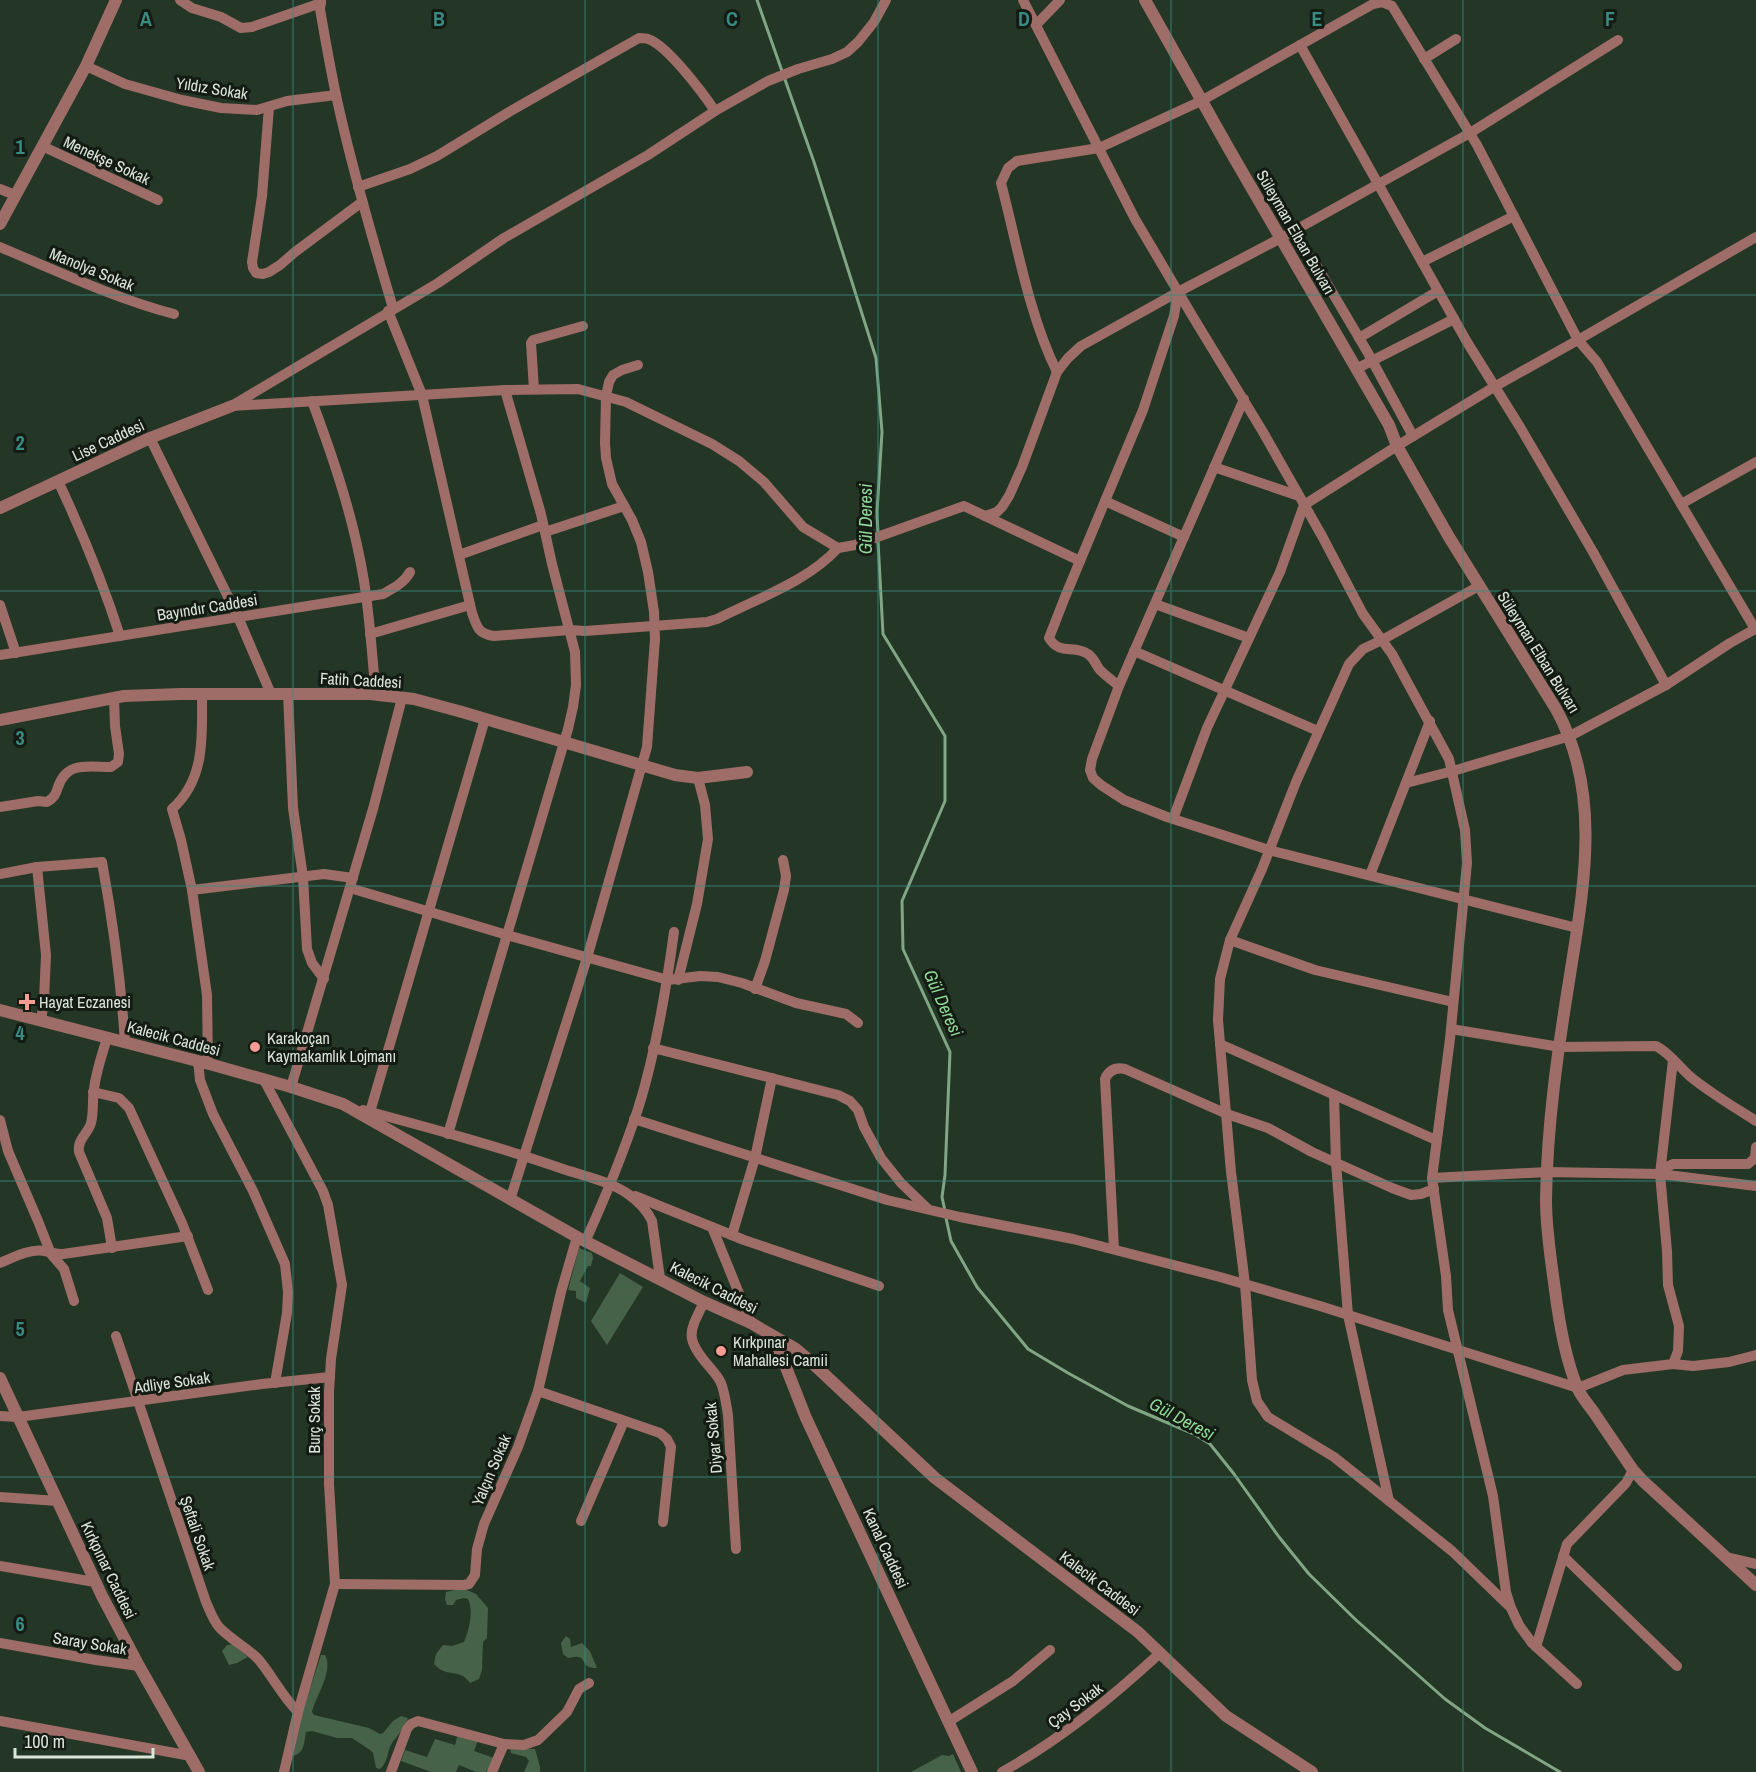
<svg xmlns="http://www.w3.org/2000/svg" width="1756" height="1772" viewBox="0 0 1756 1772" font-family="'Archivo Narrow',sans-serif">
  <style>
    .green { fill: #466248 }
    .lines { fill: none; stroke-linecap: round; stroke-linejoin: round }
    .stream { stroke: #81a684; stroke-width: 3 }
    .minor { stroke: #9f6d67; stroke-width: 10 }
    .tertiary { stroke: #9f6d67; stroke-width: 12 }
    .grid { fill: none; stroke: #388c84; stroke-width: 1.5; stroke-opacity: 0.55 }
    .poi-dot { fill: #f59c93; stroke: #131b13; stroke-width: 2 }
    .labels { text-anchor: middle; stroke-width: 6; stroke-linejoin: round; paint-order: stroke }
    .street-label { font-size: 16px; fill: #dbe6db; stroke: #131b13 }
    .poi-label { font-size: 16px; fill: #dbe6db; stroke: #131b13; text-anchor: start }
    .water-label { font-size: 18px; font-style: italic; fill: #90d897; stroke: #131b13 }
    .grid-label { font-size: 20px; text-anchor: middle; font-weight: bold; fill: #388c84; stroke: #131b13; stroke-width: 6; stroke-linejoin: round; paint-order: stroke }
  </style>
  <rect width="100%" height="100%" fill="#243625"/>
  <g class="green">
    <path d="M 579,1248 L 592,1253 L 593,1258 L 591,1266 L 588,1266 L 580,1281 L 590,1288 L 586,1303 L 576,1298 L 576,1291 L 568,1290 Z"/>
    <path d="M 620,1273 L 643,1287 L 607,1345 L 591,1321 Z"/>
    <path d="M 463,1588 L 476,1594 L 488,1608 L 487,1638 L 483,1642 L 482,1670 L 479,1679 L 470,1683 C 459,1667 447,1679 434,1664 L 436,1654 L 443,1645 L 452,1646 L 464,1642 C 469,1630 474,1612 468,1599 L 464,1598 L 456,1600 L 453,1605 L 447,1605 L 445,1599 L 446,1592 Z"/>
    <path d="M 566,1636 L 570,1639 L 571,1647 L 582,1643 L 590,1651 L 597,1668 C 580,1668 587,1658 578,1657 C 574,1656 571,1658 568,1658 L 563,1654 L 561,1643 Z"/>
    <path d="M 233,1644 L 248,1657 L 237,1663 L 229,1665 L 222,1651 L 227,1645 Z"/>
    <path d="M 321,1655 L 325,1655 C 334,1670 316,1696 312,1712 L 314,1715 L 369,1728 L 380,1734 L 383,1733 L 393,1721 L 401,1716 L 408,1718 C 404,1729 398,1735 392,1743 C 387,1751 388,1763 380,1769 L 376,1768 L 373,1753 L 370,1750 L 352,1738 L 337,1738 L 312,1731 L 306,1732 C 304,1742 305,1754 292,1756 L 303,1710 Z"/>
    <path d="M 458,1734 L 478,1740 L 474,1751 L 494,1758 L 486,1772 L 476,1772 L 459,1765 L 456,1772 L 431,1772 L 401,1761 L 405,1750 L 427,1757 L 435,1739 L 455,1745 Z"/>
    <path d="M 510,1748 L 535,1749 L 540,1767 L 540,1772 L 524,1772 L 529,1761 L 526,1757 L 511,1753 Z"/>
    <path d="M 953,1754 L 961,1772 L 911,1772 L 942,1755 L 949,1756 Z"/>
  </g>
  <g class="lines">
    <g class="stream">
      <path d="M 757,0 L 814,162 L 876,358 L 882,432 L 877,512 L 878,534"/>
      <path d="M 878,541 L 883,634 L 945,736 L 945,801 L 902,901 L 903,949 L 950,1052 L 945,1175 L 942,1197 L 945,1211"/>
      <path d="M 946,1218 L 951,1241 L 977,1287 L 1028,1349 L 1068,1373 L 1128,1406 L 1194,1434 L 1210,1444 L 1234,1474 L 1279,1537 L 1309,1574 L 1356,1620 L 1445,1699 L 1485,1728 L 1560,1772"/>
    </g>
    <g class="minor">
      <path d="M 180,0 L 192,8 L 221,17 L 241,28 L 252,27 L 321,3"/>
      <path d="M 321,0 L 320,9 C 326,44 332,79 340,113 C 355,179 374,244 393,308"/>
      <path d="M 1023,0 L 1135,219 L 1193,317 L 1263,432 L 1322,536 L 1363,614 L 1392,654 L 1449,759 L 1465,830 L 1467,863 L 1450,1039 L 1432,1178 L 1446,1276 L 1448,1310 L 1493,1496 L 1506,1592 L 1511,1608 L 1519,1625 L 1532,1643 L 1577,1684"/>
      <path d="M 1036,25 L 1060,0"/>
      <path d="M 1300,45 L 1467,342 L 1520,427 L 1593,552 L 1666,685"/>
      <path d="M 1424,59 L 1456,39"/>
      <path d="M 86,66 L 125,84 L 182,100 L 221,108 L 257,110 L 287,101 L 336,95"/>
      <path d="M 269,107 L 262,196 L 252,262 L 253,268 L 256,273 L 263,274 L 269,272 L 280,265 L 295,252 L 362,202"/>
      <path d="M 42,146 L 158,200"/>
      <path d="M 358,187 L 410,169 L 437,156 L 509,112 L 639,38 C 640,38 646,38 648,39 C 667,45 703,93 715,111"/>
      <path d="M 0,189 L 15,195"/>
      <path d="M 0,247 C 57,271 114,298 174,314"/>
      <path d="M 1312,258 L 1368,353 L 1413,436"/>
      <path d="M 1422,262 L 1514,216"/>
      <path d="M 388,311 L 422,395 L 472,613 C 477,627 478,634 494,636 L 570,630 L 585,631 L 707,622 L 717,619 C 758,598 807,582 838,548"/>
      <path d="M 1359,338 L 1438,291"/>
      <path d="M 1356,369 L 1454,319"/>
      <path d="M 1057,372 C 1029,316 1017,244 1001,183 L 1008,168 L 1017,161 L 1099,148 L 1201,101 L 1373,4 L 1382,2 L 1392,6 L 1477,145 L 1578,340 L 1597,362 L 1681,504"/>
      <path d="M 534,389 L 531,343 L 533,340 L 583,326"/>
      <path d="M 1244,399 L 1119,686 L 1092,759 L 1090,770 L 1093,778 L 1101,785 L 1124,800 L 1167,817 L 1269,850 L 1577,928"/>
      <path d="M 312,401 C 334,460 354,519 364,581 C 370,618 372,657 376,695"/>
      <path d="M 233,405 L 438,283 L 504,238 L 648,155 L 715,111 L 768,81 L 798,69 L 832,59 L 847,52 L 858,42 L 874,22 L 886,0"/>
      <path d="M 232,406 L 505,390 L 578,389 L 626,402 L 712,444 L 739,461 L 764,482 L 803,527 L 838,548 L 855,545 L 964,506 L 1080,561"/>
      <path d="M 150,438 L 238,617 L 271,694"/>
      <path d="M 1214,467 L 1299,496"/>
      <path d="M 58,481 C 82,532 103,583 120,636"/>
      <path d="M 1105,501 L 1184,537"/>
      <path d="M 985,516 L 997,512 L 1002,507 L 1009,496 L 1022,467 L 1057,372 L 1068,358 L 1081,346 L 1178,292 L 1281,238 L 1470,133 L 1618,40"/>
      <path d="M 545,532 L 624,506"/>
      <path d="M 459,555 L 543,525"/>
      <path d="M 1479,586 L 1382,640 L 1363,649 L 1349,664 L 1296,782 L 1262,869 L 1230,940 L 1220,979 L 1218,1020 L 1231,1172 L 1245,1284 L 1252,1380 L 1257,1401 L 1268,1417 L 1334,1457 L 1452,1551 L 1509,1606"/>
      <path d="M 1155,604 L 1249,638"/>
      <path d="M 0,605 L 16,653"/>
      <path d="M 370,634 L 470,605"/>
      <path d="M 1134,651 L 1318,731"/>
      <path d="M 0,655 L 383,594 C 394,588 404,583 410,572"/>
      <path d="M 1119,686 C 1113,681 1106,676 1100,670 C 1096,665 1094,658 1088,654 C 1074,644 1060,656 1049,638 L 1065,597 L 1143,410 L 1174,316 L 1178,292"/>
      <path d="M 288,694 L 293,808 L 303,877 L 307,949 L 312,963 L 324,979"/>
      <path d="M 1406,783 L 1453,771 L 1570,736 L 1666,685 L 1730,643 L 1755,629 L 1681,504 L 1756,462"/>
      <path d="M 0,807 L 38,801 L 47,802 C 54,798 56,794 58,787 C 67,761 87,767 111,767 L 118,762 L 119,754 L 115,726 L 114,698"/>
      <path d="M 1173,819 L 1207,728 L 1280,572 L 1304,505 L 1397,446 L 1494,387 L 1578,340 L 1756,237"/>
      <path d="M 37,867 L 46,955 L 44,1000 L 41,1021"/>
      <path d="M 0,874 L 37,867 L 102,862 C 113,922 121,982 125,1043"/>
      <path d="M 1370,875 L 1430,721"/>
      <path d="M 350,888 L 507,935 L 668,980 L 700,976 L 718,977 L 742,983 L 796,1003 L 846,1014 L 858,1023"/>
      <path d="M 192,890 L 181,840 L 172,809 C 206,779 202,735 202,694"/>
      <path d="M 1230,940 L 1315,970 L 1453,1002"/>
      <path d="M 678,980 L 697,904 L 708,839 L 705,805 L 698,778"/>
      <path d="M 755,989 L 765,961 L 784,890 L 786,876 L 783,860"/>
      <path d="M 1451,1029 L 1560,1047 L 1656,1046 C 1670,1053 1680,1068 1692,1078 C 1712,1094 1734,1107 1756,1121"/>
      <path d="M 107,1038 C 102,1055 96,1071 94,1089 C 92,1100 94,1112 91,1123 C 88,1134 77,1139 79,1152 L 107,1218 L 112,1248"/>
      <path d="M 1220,1044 L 1436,1140"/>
      <path d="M 653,1048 L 838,1095 L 850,1101 L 858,1110 L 864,1127 L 881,1158 L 901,1183 L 928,1209"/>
      <path d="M 198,1061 L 200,1080 L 213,1114 L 253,1191 L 285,1264 L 288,1292 L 287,1313 L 275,1383"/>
      <path d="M 208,1064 L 207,995 L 192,890 L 324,874 L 353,878"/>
      <path d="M 264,1080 L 323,1191 L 328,1205 L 342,1285 L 331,1359 L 329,1392 L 329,1484 L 335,1584 L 298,1712 L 284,1772"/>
      <path d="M 291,1087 L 373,809 L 402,698"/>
      <path d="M 93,1092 L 119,1098 L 129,1108 L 182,1223 L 208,1290"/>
      <path d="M 1334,1095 L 1336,1163 L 1348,1315 L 1389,1501"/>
      <path d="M 363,1110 C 430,1128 497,1146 563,1169 C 584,1176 609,1181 628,1194 C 638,1201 647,1210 652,1221 L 660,1278"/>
      <path d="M 370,1112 L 485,719"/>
      <path d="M 634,1119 L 887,1200 L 960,1217 L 1073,1239 L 1220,1277 L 1320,1306 L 1578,1388 L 1623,1370 L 1673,1364 L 1678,1351 L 1679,1326 L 1668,1285 L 1667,1251 L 1660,1174 L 1673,1060"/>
      <path d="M 0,1120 L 8,1151 L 38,1221 L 51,1254 L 64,1269 L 74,1301"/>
      <path d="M 448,1134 L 568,729 L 573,707 L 576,685 L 575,652 L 552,564 L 541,514 L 505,390"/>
      <path d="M 1661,1170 L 1673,1164 L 1748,1164 L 1755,1158 L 1756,1147"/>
      <path d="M 1432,1178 L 1547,1172 L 1660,1174 L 1756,1186"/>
      <path d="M 635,1196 L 744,1240 L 879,1286"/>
      <path d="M 510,1200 L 587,958 L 647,747 L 655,639 L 654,612 L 648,572 L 641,542 L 632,520 L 612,484 L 606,458 L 605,443 L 606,396 L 609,382 L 613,375 L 622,370 L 638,365"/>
      <path d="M 712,1227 L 751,1323"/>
      <path d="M 732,1235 L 755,1158 L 772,1078"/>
      <path d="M 585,1242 C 605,1198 623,1154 638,1109 C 656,1052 666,991 674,932"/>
      <path d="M 1114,1249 L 1105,1079 C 1109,1070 1116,1067 1125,1069 L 1227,1114 L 1268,1128 L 1312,1152 L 1392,1188 L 1411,1195 L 1421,1194 L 1434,1189"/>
      <path d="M 0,1263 C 12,1258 31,1248 44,1251 C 51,1252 56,1254 63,1254 L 188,1236"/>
      <path d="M 704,1302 C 690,1331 684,1337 707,1364 C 712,1370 718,1376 721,1383 C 725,1393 726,1404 728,1415 L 736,1549"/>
      <path d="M 116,1336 L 206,1602 C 210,1611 213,1620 219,1627 C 231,1640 247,1647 259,1660 C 273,1677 282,1696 298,1712"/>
      <path d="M 1673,1364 L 1693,1366 L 1729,1362 L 1756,1355"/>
      <path d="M 538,1391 L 660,1433 L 667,1439 L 671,1447 L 663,1522"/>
      <path d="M 0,1416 L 18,1417 L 262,1384 L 330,1377"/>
      <path d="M 0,1497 L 58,1501"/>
      <path d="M 581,1521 L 624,1421"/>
      <path d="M 1563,1556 L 1677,1666"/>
      <path d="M 1725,1557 L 1756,1564"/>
      <path d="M 0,1566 L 95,1582"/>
      <path d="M 335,1584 L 464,1585 L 469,1584 L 475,1575 L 477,1549 L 484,1524 L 518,1447 L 538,1391 L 561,1292 L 577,1237"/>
      <path d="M 0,1643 L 96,1660 L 139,1666"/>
      <path d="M 1536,1647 L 1567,1544 L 1626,1483 L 1633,1470"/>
      <path d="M 0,1721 L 191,1756"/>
      <path d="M 948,1722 L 1013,1681 L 1050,1650"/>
      <path d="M 391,1772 L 407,1729 L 411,1724 L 418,1721 L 504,1744"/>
      <path d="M 492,1772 L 504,1744 L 524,1745 L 538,1740 L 567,1712 L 579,1689 L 589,1683"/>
      <path d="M 1002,1772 C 1061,1739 1111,1698 1160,1653"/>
    </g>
    <g class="tertiary">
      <path d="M 1145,0 L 1229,149 L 1389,425 L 1397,446 L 1449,537 L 1556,709 C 1602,792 1584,886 1570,975 C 1558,1049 1547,1124 1546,1200 C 1546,1230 1551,1260 1555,1290 C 1559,1322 1565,1357 1577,1387 C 1581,1397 1589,1405 1595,1414 C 1607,1432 1620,1451 1633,1470 L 1643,1481 L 1756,1585"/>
      <path d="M 0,224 L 86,66 L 116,0"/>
      <path d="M 0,508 L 150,438 L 232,406"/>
      <path d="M 0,720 L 124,696 L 180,694 L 370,694 L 414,699 L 462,712 L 675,775 L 698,778 L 747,772"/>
      <path d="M 0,1010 L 213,1065 L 291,1087 L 343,1104 L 577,1237 L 704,1302 L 751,1323 L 796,1349 L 808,1359 L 935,1478 L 1138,1632 L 1226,1716 L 1312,1772"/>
      <path d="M 774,1337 L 806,1418 L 972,1772"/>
      <path d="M 0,1378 L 102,1596 L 139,1666 L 199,1772"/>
    </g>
  </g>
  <path class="grid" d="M 293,0 L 293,1772M 585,0 L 585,1772M 878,0 L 878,1772M 1171,0 L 1171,1772M 1463,0 L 1463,1772M 0,295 L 1756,295M 0,591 L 1756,591M 0,886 L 1756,886M 0,1181 L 1756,1181M 0,1477 L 1756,1477"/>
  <g class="poi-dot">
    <path d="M24 993h6v6h6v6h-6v6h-6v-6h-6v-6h6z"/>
    <circle cx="255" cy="1047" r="6"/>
    <circle cx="721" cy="1351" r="6"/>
  </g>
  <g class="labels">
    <g class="street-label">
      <text transform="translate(212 88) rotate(9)" y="6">Yıldız Sokak</text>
      <text transform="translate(107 160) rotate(25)" y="6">Menekşe Sokak</text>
      <text transform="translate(1296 232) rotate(60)" y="6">Süleyman Elban Bulvarı</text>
      <text transform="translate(92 269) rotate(22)" y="6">Manolya Sokak</text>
      <text transform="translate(108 440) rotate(-25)" y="6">Lise Caddesi</text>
      <text transform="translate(207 607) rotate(-9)" y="6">Bayındır Caddesi</text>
      <text transform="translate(1539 652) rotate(58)" y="6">Süleyman Elban Bulvarı</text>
      <text transform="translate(361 680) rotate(3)" y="6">Fatih Caddesi</text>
      <text transform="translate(174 1038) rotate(15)" y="6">Kalecik Caddesi</text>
      <text transform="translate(714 1287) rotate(27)" y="6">Kalecik Caddesi</text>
      <text transform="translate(172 1382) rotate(-8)" y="6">Adliye Sokak</text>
      <text transform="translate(314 1420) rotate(-90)" y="6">Burç Sokak</text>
      <text transform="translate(713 1438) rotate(-95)" y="6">Diyar Sokak</text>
      <text transform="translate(491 1470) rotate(-67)" y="6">Yalçın Sokak</text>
      <text transform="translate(198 1533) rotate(71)" y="6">Şeftali Sokak</text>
      <text transform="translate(886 1548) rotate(65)" y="6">Kanal Caddesi</text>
      <text transform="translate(109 1570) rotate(64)" y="6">Kırkpınar Caddesi</text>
      <text transform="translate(1100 1583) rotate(37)" y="6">Kalecik Caddesi</text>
      <text transform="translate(90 1643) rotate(9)" y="6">Saray Sokak</text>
      <text transform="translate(1075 1705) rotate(-37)" y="6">Çay Sokak</text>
    </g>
    <g class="poi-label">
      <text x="39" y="1008">Hayat Eczanesi</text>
      <text x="267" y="1044">Karakoçan<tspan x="267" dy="18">Kaymakamlık Lojmanı</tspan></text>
      <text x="733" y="1348">Kırkpınar<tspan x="733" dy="18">Mahallesi Camii</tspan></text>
    </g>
    <g class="water-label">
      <text transform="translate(866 519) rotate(-90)" y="6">Gül Deresi</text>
      <text transform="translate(943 1003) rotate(66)" y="6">Gül Deresi</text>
      <text transform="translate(1182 1419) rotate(28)" y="6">Gül Deresi</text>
    </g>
  </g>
  <g class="grid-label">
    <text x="146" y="26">A</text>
    <text x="439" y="26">B</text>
    <text x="732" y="26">C</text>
    <text x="1024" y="26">D</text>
    <text x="1317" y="26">E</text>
    <text x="1610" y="26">F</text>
    <text x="20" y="154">1</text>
    <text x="20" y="450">2</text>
    <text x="20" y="745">3</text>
    <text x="20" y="1040">4</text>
    <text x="20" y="1336">5</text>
    <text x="20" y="1631">6</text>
  </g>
  <path d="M15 1748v9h138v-9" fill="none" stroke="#dbe6db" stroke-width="3"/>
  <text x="24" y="1748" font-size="18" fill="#dbe6db" stroke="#131b13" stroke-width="4.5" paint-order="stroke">100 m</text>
</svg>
